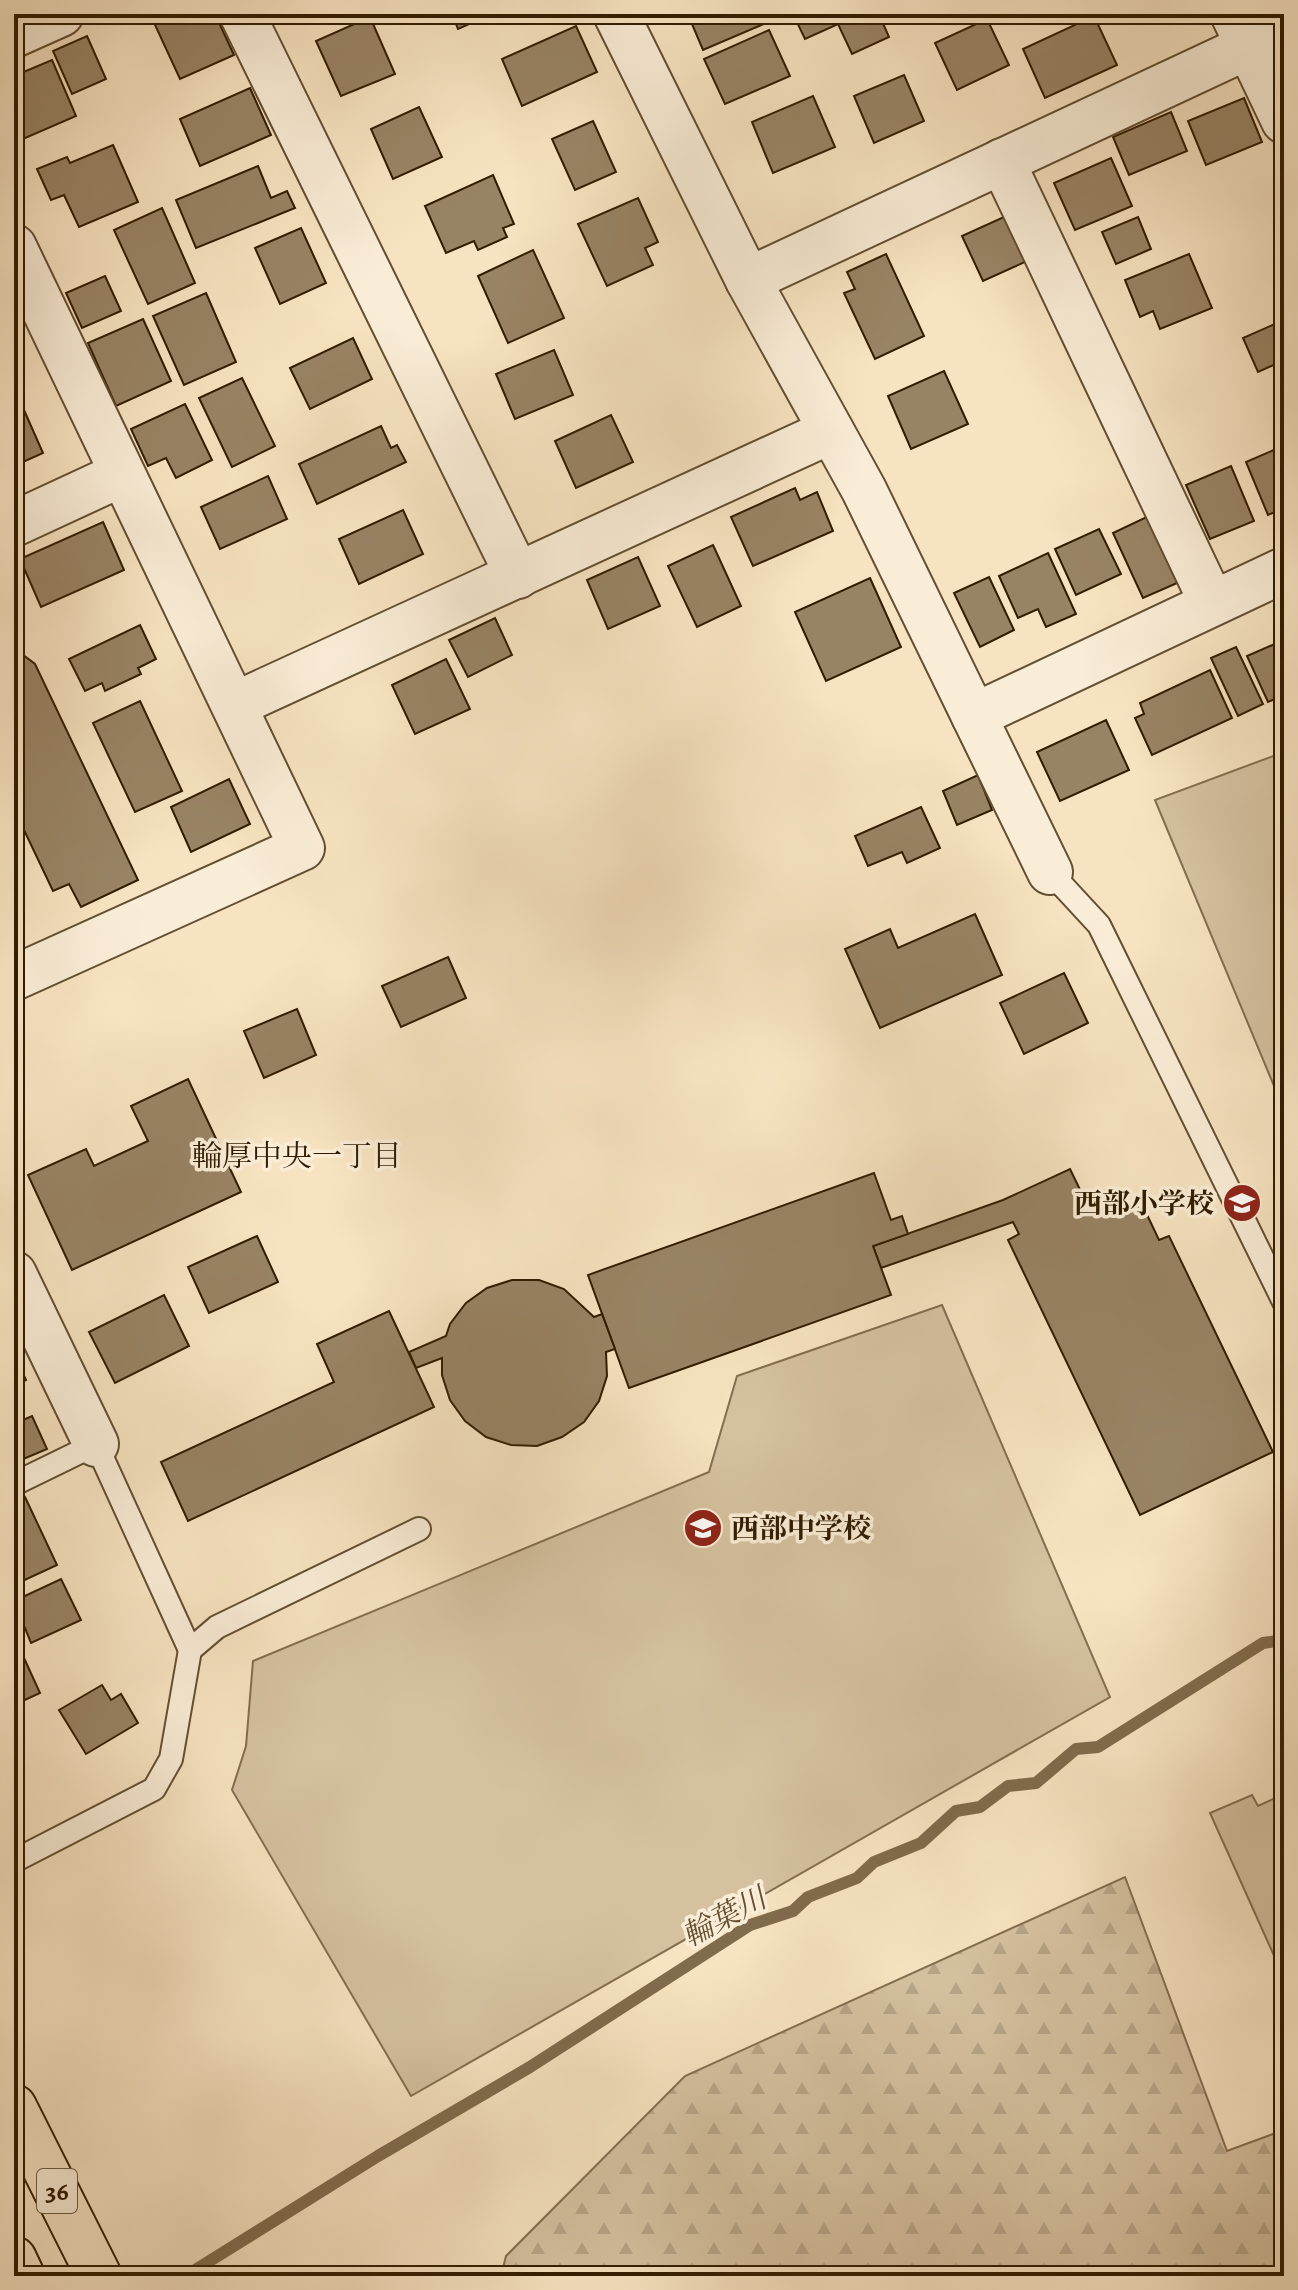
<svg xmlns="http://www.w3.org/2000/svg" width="1298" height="2290" viewBox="0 0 1298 2290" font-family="Alegreya,'Noto Serif JP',serif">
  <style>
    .grass { fill: #d5c1a0; stroke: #836e50; stroke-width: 2 }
    .forest { fill: url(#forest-firs); stroke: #836e50; stroke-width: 2 }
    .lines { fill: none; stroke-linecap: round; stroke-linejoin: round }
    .stream { stroke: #806b4c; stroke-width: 12 }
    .building { fill: #988364; stroke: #311c00; stroke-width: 2 }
    .service-casing { stroke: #624e30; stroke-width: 26 }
    .minor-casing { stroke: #624e30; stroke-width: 48 }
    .trunk-casing { stroke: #311c00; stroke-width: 48 }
    .service { stroke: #faedd7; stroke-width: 22 }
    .minor { stroke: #faedd7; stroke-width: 44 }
    .trunk { stroke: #f7e3c1; stroke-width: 44 }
    .labels { text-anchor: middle; stroke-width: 7; stroke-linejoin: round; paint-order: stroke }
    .shield { fill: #faedd7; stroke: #6d5b40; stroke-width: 2 }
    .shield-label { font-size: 26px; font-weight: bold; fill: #311c00 }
    .poi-label { font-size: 28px; font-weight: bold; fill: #311c00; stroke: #faedd7; text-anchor: end }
    .neighbourhood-label { font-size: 30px; fill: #311c00; stroke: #faedd7 }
    .water-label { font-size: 30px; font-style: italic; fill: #655033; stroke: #faedd7 }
  </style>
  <defs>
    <pattern id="forest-firs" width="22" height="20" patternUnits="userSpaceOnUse" patternTransform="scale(2)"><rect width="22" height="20" fill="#d5c1a0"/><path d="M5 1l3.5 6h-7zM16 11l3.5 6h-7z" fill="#b7a588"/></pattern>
  </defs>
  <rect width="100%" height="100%" fill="#f7e3c1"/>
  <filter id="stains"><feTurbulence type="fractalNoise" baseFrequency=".0025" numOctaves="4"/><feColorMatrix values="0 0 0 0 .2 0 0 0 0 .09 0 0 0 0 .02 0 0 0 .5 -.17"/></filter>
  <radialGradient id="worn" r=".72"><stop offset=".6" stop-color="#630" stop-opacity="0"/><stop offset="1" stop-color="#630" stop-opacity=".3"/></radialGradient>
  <g class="grass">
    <path d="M 1284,752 L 1284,1110 L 1155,800 Z"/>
    <path d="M 942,1305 L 1110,1697 L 411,2096 L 232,1790 L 246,1746 L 253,1661 L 709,1472 L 737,1376 Z"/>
    <path d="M 1284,1794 L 1284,1978 L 1210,1813 L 1252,1795 L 1258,1806 Z"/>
  </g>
  <path class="forest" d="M 1125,1877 L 1227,2151 L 1284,2130 L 1284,2276 L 501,2276 L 506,2256 L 685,2076 Z"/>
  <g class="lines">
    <path class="stream" d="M 192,2272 L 378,2156 L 530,2067 L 750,1925 L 793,1911 L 808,1897 L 857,1878 L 874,1862 L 921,1843 L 956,1811 L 980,1807 L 1008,1786 L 1036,1783 L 1076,1749 L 1098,1747 L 1263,1643 L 1284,1640"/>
  </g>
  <g class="building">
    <path d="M 150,14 L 215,14 L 234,55 L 180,79 Z"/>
    <path d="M 452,14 L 492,14 L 458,29 Z"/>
    <path d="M 697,14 L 770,14 L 773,20 L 703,50 L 689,17 Z"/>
    <path d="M 793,14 L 879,14 L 889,37 L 852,54 L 838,24 L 805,39 Z"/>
    <path d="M 1094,16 L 1117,65 L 1045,98 L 1023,49 Z"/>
    <path d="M 370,17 L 395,74 L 341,96 L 316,41 Z"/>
    <path d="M 987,19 L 1009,65 L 957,90 L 935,43 Z"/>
    <path d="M 576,26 L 597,72 L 522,106 L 502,59 Z"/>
    <path d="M 769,30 L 790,76 L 725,104 L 704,59 Z"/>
    <path d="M 87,36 L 106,79 L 72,94 L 53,51 Z"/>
    <path d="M 52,60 L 76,116 L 23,139 L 14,118 L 14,76 Z"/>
    <path d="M 904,75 L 924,121 L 874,143 L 854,96 Z"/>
    <path d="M 250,88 L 271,135 L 200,166 L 180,119 Z"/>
    <path d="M 813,96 L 835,147 L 773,173 L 752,122 Z"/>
    <path d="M 1244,98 L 1262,142 L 1206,165 L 1188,121 Z"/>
    <path d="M 419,107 L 442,157 L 393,179 L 371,129 Z"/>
    <path d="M 1171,112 L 1187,151 L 1129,175 L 1113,137 Z"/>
    <path d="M 593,121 L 616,172 L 575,190 L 552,139 Z"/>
    <path d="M 113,145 L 138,202 L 79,227 L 64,195 L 51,200 L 37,169 L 67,157 L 70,163 Z"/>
    <path d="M 1111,158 L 1132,206 L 1075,230 L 1054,183 Z"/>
    <path d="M 258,166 L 271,198 L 287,191 L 295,208 L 196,248 L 176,200 Z"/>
    <path d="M 493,175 L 514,224 L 503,228 L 507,237 L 478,250 L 474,241 L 446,253 L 425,206 Z"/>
    <path d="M 638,198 L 658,242 L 645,248 L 653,265 L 607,286 L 578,224 Z"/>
    <path d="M 162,208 L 195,283 L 148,304 L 114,230 Z"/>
    <path d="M 1006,216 L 1027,261 L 983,281 L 962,236 Z"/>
    <path d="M 1138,217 L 1151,249 L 1116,264 L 1102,232 Z"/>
    <path d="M 301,228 L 326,283 L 280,304 L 255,248 Z"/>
    <path d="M 533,250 L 564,318 L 508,343 L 478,276 Z"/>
    <path d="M 886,254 L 924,336 L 875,359 L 844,293 L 855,289 L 847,272 Z"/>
    <path d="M 1189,254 L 1212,308 L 1160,329 L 1153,311 L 1140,317 L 1125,280 Z"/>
    <path d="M 105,276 L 121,311 L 82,328 L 66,293 Z"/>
    <path d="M 206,293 L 236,362 L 184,385 L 153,316 Z"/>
    <path d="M 143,319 L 171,381 L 116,406 L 88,343 Z"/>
    <path d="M 1284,320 L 1284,371 L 1280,362 L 1258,372 L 1243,338 Z"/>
    <path d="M 353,338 L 372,379 L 310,409 L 290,368 Z"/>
    <path d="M 554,350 L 573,395 L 515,419 L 496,374 Z"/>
    <path d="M 944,371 L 968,424 L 911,449 L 888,396 Z"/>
    <path d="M 242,378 L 275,446 L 232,467 L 199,398 Z"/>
    <path d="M 20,401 L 43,453 L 14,466 L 14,403 Z"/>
    <path d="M 185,404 L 212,460 L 176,478 L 166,458 L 148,466 L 131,429 Z"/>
    <path d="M 611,415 L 633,462 L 576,488 L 555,441 Z"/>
    <path d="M 381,426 L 391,448 L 397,445 L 406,462 L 317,504 L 299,464 Z"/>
    <path d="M 1283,446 L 1284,508 L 1268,515 L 1246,462 Z"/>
    <path d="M 1231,466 L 1254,521 L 1210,539 L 1186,485 Z"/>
    <path d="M 268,476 L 287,519 L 220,549 L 201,507 Z"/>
    <path d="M 795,488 L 800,500 L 817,492 L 833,531 L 753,566 L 731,517 Z"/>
    <path d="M 403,510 L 423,554 L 359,584 L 339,539 Z"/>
    <path d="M 1153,514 L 1184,580 L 1143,598 L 1113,533 Z"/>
    <path d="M 103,522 L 124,570 L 41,607 L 20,559 Z"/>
    <path d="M 1099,529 L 1121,574 L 1076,595 L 1055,549 Z"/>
    <path d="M 713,545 L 741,606 L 697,627 L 668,566 Z"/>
    <path d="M 1048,553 L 1076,614 L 1046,627 L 1038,609 L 1018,618 L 999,576 Z"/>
    <path d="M 638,557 L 660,606 L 608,629 L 587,580 Z"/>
    <path d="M 989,577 L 1014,630 L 980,647 L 954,593 Z"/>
    <path d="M 870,578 L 901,647 L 826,681 L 795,612 Z"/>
    <path d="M 495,618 L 512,655 L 468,677 L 449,640 Z"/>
    <path d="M 140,625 L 156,659 L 138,668 L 141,674 L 105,691 L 102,683 L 85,691 L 69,659 Z"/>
    <path d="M 1284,640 L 1284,695 L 1268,702 L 1247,656 Z"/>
    <path d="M 1236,647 L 1263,704 L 1238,716 L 1211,658 Z"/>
    <path d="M 14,648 L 35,664 L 138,880 L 81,907 L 69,884 L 53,891 L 14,809 Z"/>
    <path d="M 446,659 L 470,709 L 415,734 L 392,685 Z"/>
    <path d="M 1210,670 L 1232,718 L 1152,755 L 1135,718 L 1144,714 L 1140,703 Z"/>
    <path d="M 140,701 L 182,791 L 135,812 L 93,723 Z"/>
    <path d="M 1106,720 L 1129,770 L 1060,801 L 1037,752 Z"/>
    <path d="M 978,775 L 992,810 L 957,825 L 943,791 Z"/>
    <path d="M 229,779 L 250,824 L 191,852 L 171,807 Z"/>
    <path d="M 921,807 L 940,848 L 907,863 L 902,852 L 868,866 L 855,836 Z"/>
    <path d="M 975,914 L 1002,975 L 880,1028 L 845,949 L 890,929 L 898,948 Z"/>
    <path d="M 448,957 L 466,998 L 401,1027 L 382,986 Z"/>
    <path d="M 1064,973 L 1088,1023 L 1024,1054 L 1000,1003 Z"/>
    <path d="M 297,1009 L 316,1055 L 264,1078 L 244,1031 Z"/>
    <path d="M 188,1079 L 241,1192 L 72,1270 L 28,1175 L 86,1149 L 94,1166 L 148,1141 L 131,1106 Z"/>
    <path d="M 1070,1169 L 1086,1202 L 1105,1191 L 1118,1216 L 1142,1204 L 1159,1240 L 1169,1236 L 1273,1452 L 1140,1515 L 1008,1240 L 1019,1234 L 1013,1222 L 881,1268 L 873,1246 L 1003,1200 Z"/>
    <path d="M 874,1173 L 891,1220 L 902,1216 L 908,1234 L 873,1246 L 891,1295 L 629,1388 L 588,1275 Z"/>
    <path d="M 257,1236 L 278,1282 L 209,1313 L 188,1267 Z"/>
    <path d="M 512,1280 L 539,1280 L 564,1289 L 594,1317 L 602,1314 L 615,1349 L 606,1352 L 607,1376 L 599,1401 L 584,1422 L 562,1437 L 537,1446 L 511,1445 L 486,1437 L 465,1421 L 450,1400 L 442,1375 L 442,1358 L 416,1368 L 409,1352 L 446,1336 L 450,1324 L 466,1303 L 487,1288 Z"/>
    <path d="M 164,1295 L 189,1346 L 115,1383 L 89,1332 Z"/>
    <path d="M 389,1311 L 434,1407 L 188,1521 L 161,1462 L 334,1382 L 317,1344 Z"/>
    <path d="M 14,1353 L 26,1380 L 14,1386 Z"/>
    <path d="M 32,1416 L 47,1449 L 14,1463 L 14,1424 Z"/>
    <path d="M 25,1497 L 57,1565 L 14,1585 L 14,1502 Z"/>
    <path d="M 61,1579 L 81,1620 L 31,1643 L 14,1601 Z"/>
    <path d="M 14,1621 L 24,1645 L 19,1647 L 40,1693 L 14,1705 Z"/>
    <path d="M 102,1685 L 111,1700 L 121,1694 L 138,1723 L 86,1754 L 59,1710 Z"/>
  </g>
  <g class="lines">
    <defs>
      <g id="service">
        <path d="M 1050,872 L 1099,925 L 1284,1302"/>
        <path d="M 14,1484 L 96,1444 L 190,1650"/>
        <path d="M 14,1861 L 154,1789 L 171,1759 L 190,1650 L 217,1627 L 419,1529"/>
      </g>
      <g id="minor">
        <path d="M 242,14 L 518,576"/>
        <path d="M 616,14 L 748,280 L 864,490 L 1050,872"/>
        <path d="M 1233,14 L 1284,121"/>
        <path d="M 14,35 L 61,14"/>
        <path d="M 1002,161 L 1212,603"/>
        <path d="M 14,247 L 302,848 L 14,978"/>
        <path d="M 748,280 L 1284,30"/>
        <path d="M 14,524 L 122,474"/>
        <path d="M 234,705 L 831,431"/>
        <path d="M 974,716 L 1284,570"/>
        <path d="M 14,1274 L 96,1444"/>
      </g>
      <g id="trunk">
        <path d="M 14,2107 L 99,2276"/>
        <path d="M 14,2259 L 22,2276"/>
      </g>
    </defs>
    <use href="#service" class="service-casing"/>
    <use href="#minor" class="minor-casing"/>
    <use href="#trunk" class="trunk-casing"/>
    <use href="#service" class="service"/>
    <use href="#minor" class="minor"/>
    <use href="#trunk" class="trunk"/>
  </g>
  <defs>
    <symbol id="school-disc" viewBox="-11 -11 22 22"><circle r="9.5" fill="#8f2418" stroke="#faedd7"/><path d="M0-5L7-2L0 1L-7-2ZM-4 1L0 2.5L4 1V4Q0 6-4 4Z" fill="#fff"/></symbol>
  </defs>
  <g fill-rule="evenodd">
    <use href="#school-disc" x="1220" y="1181" width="44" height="44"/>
    <use href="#school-disc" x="681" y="1506" width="44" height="44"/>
  </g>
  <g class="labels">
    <rect class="shield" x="37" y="2169" width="40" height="44" rx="6"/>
    <g class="shield-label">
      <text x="57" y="2200">36</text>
    </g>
    <g class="poi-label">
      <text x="1214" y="1213">西部小学校</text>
      <text x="731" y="1538" text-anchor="start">西部中学校</text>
    </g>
    <g class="neighbourhood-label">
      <text x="297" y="1166">輪厚中央一丁目</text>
    </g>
    <g class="water-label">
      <text transform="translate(724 1917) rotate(-28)" y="10">輪葉川</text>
    </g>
  </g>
  <rect width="1298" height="2290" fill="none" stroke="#f7e3c1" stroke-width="48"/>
  <rect x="16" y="16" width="1266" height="2258" fill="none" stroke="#311c00" stroke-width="4"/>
  <rect x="24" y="24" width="1250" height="2242" fill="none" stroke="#311c00" stroke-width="2"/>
  <rect width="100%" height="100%" filter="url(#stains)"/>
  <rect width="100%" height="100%" fill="url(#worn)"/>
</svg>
